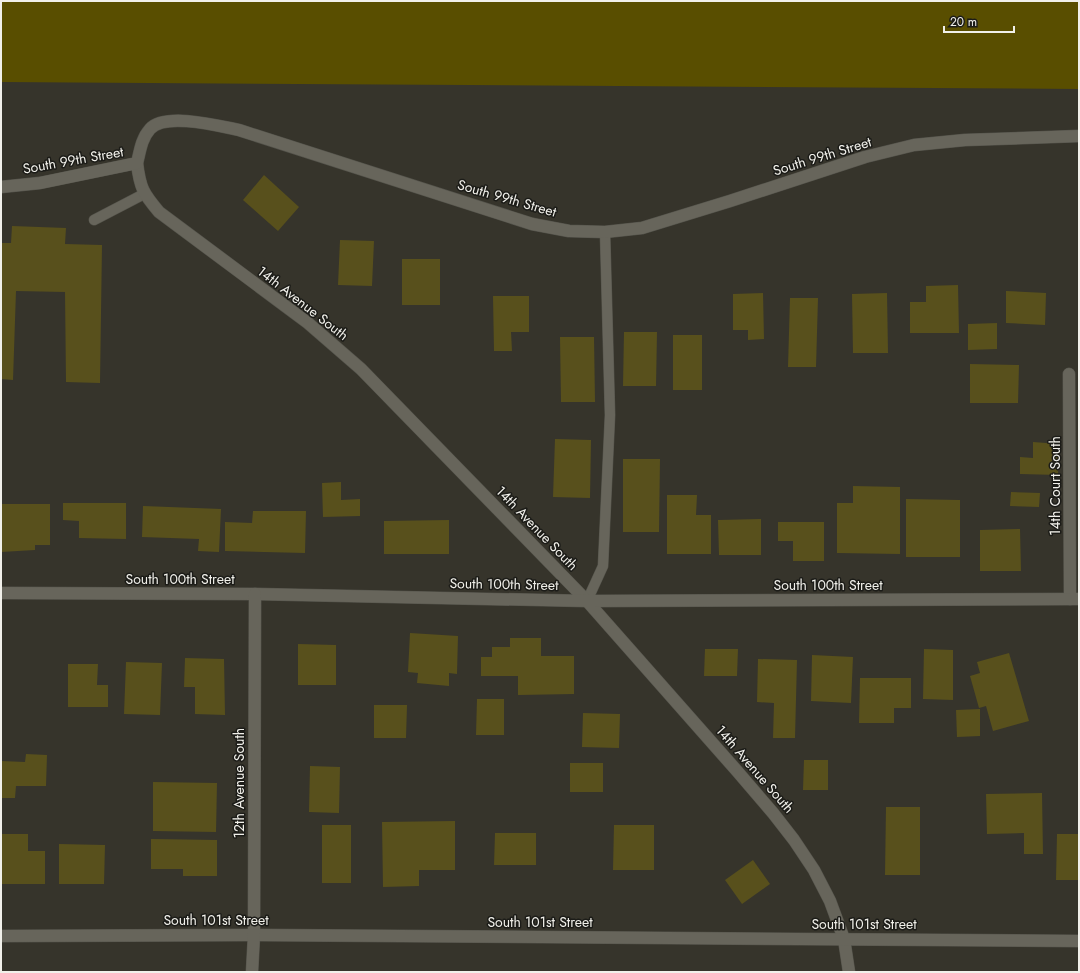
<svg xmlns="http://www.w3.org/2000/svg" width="1080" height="973" viewBox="0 0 1080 973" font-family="Jost,sans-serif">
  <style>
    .green { fill: #594e00 }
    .building { fill: #58501c }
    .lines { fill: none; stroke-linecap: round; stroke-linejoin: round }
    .service-casing { stroke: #54534b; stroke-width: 11 }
    .minor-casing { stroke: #54534b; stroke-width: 13 }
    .service { stroke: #67655b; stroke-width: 10 }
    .minor { stroke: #67655b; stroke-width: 12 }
    .labels { text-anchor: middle; stroke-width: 3; stroke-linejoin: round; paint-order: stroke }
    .street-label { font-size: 14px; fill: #f1f0ea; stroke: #1c1c18 }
  </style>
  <rect width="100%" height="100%" fill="#36342b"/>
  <path class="green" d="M 1,1 L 1079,1 L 1079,89 L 1,82 Z"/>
  <g class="building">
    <path d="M 264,175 L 299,207 L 278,231 L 243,200 Z"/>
    <path d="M 12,226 L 66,228 L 65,244 L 102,245 L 100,383 L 66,382 L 65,292 L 16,291 L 13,380 L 1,379 L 1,243 L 11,243 Z"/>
    <path d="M 340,240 L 374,241 L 372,286 L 338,285 Z"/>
    <rect x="402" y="259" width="38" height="46"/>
    <path d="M 958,285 L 959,333 L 910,333 L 910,302 L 926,302 L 926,286 Z"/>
    <path d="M 1006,291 L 1046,293 L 1045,325 L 1006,323 Z"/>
    <path d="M 763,293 L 764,339 L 748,340 L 748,330 L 733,330 L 733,294 Z"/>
    <path d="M 887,293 L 888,353 L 853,353 L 852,294 Z"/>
    <path d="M 493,296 L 529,296 L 529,332 L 511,332 L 512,351 L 494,351 Z"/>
    <path d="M 790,298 L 818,298 L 816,367 L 788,367 Z"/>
    <path d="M 997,323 L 997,349 L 968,350 L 968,324 Z"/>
    <path d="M 624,332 L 657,332 L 656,386 L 623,386 Z"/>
    <rect x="673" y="335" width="29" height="55"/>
    <path d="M 560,337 L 594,337 L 595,402 L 561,402 Z"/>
    <path d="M 970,364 L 1019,365 L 1018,403 L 970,403 Z"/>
    <path d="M 555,439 L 591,440 L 590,498 L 553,497 Z"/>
    <path d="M 1033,442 L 1059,444 L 1058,475 L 1020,474 L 1020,457 L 1033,458 Z"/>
    <path d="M 623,459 L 660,459 L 659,532 L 623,532 Z"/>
    <path d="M 341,482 L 341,500 L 360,499 L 360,516 L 323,517 L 322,483 Z"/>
    <path d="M 853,486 L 900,487 L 900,554 L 837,553 L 837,503 L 853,503 Z"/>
    <path d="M 1011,492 L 1040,493 L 1039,507 L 1010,506 Z"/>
    <path d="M 667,495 L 697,495 L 696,515 L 711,515 L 711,554 L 667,554 Z"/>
    <path d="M 906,499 L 960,500 L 960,557 L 906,557 Z"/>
    <path d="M 63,503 L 126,503 L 126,539 L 79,538 L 79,521 L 63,520 Z"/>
    <path d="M 2,504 L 50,504 L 50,545 L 35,545 L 35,550 L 1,552 Z"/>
    <path d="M 143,506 L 221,509 L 219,552 L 198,551 L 199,539 L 142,537 Z"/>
    <path d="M 253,511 L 306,511 L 305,553 L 225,551 L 225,522 L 252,523 Z"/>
    <path d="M 761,519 L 761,555 L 719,555 L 718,520 Z"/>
    <path d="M 449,520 L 449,554 L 384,554 L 384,521 Z"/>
    <path d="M 778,522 L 824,522 L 824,561 L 793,561 L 793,541 L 778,541 Z"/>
    <path d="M 1020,529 L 1021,571 L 980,571 L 980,530 Z"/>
    <path d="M 410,633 L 458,636 L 457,674 L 449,673 L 449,686 L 417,683 L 418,673 L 408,672 Z"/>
    <path d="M 510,638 L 541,638 L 541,656 L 574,656 L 574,694 L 518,695 L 518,676 L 481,676 L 481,657 L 492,657 L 492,647 L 510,647 Z"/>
    <path d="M 298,644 L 336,645 L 336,685 L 298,685 Z"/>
    <path d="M 705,649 L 738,649 L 737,676 L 704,676 Z"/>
    <path d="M 924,649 L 953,650 L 953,700 L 923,699 Z"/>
    <path d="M 1009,653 L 1029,721 L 993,731 L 986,706 L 979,708 L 970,676 L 980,673 L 977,662 Z"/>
    <path d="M 812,655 L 853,657 L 851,703 L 811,701 Z"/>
    <path d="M 185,658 L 224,659 L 225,715 L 195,714 L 195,687 L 184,687 Z"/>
    <path d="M 758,659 L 797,660 L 795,738 L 773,738 L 774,703 L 757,702 Z"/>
    <path d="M 126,662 L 162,663 L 160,715 L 124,714 Z"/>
    <path d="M 68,664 L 98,664 L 97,685 L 108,685 L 108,707 L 68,707 Z"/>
    <path d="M 860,678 L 911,678 L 911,708 L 894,708 L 894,723 L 859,723 Z"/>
    <path d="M 477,699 L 504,699 L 504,735 L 476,735 Z"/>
    <path d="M 374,705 L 407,705 L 406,738 L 374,738 Z"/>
    <path d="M 980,709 L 980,736 L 957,737 L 956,710 Z"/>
    <path d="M 583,713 L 620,714 L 619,748 L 582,747 Z"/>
    <path d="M 26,754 L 47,755 L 46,786 L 16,786 L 15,798 L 1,798 L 1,761 L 25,762 Z"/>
    <path d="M 804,760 L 828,760 L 828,790 L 803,790 Z"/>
    <rect x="570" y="763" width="33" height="29"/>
    <path d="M 310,766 L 340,767 L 339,813 L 309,812 Z"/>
    <path d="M 153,782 L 217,783 L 216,832 L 153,831 Z"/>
    <path d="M 1042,793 L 1043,854 L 1024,854 L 1024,833 L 987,834 L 986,794 Z"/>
    <path d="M 886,807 L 920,807 L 920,875 L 885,875 Z"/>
    <path d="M 455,821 L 455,870 L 419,870 L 419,886 L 383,887 L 382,822 Z"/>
    <rect x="322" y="825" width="29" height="58"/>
    <path d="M 614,825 L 654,825 L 654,870 L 613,870 Z"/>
    <path d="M 495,833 L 536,833 L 536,865 L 494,865 Z"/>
    <path d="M 1,834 L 28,834 L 28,851 L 45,851 L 45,884 L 1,884 Z"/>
    <path d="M 1057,834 L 1079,834 L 1079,880 L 1056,880 Z"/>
    <path d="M 151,839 L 217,840 L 217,876 L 183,876 L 183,869 L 151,869 Z"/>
    <path d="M 59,844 L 105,845 L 104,884 L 59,884 Z"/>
    <path d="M 753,860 L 770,884 L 742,904 L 725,880 Z"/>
  </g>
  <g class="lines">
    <defs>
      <g id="service">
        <path d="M 94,220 L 144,194"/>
        <path d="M 587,601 L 603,566 L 610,415 L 605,232"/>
      </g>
      <g id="minor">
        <path d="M 137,163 C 140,188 143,193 159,212 L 308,323 L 361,369 L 587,601 L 737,771 L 773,813 L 794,840 L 814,870 L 830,901 L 844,939 L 849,972"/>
        <path d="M 1,187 L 40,183 L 137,163 C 140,152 141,139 150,129 C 165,112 219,126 239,130 L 532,224 L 569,231 L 605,232 L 642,228 L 730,201 L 865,157 L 914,145 L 965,140 L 1079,136"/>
        <path d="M 1069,374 L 1070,599"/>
        <path d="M 1,593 L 255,594 L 587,601 L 1079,599"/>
        <path d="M 1,936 L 254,935 L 1079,941"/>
        <path d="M 252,972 L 254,935 L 255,594"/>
      </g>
    </defs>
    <use href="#service" class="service-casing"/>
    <use href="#minor" class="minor-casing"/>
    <use href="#service" class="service"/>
    <use href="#minor" class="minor"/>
  </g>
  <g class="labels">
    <g class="street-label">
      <text transform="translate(822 156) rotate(-17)" y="5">South 99th Street</text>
      <text transform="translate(73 160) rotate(-10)" y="5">South 99th Street</text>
      <text transform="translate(507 198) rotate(16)" y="5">South 99th Street</text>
      <text transform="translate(303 303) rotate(38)" y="5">14th Avenue South</text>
      <text transform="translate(1055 486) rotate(-90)" y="5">14th Court South</text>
      <text transform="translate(537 528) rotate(46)" y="5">14th Avenue South</text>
      <text x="180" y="584">South 100th Street</text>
      <text transform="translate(504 584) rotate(1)" y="5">South 100th Street</text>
      <text x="828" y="590">South 100th Street</text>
      <text transform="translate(755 769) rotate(49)" y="5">14th Avenue South</text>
      <text transform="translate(239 783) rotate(-90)" y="5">12th Avenue South</text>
      <text x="216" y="925">South 101st Street</text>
      <text x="540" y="927">South 101st Street</text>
      <text x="864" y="929">South 101st Street</text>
    </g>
  </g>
  <rect width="1080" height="973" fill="none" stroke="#f1f0ea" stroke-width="4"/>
  <path d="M944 26v6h70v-6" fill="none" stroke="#f1f0ea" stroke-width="2"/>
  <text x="950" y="26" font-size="12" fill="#f1f0ea" stroke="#1c1c18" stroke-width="3" paint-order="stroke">20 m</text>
</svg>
